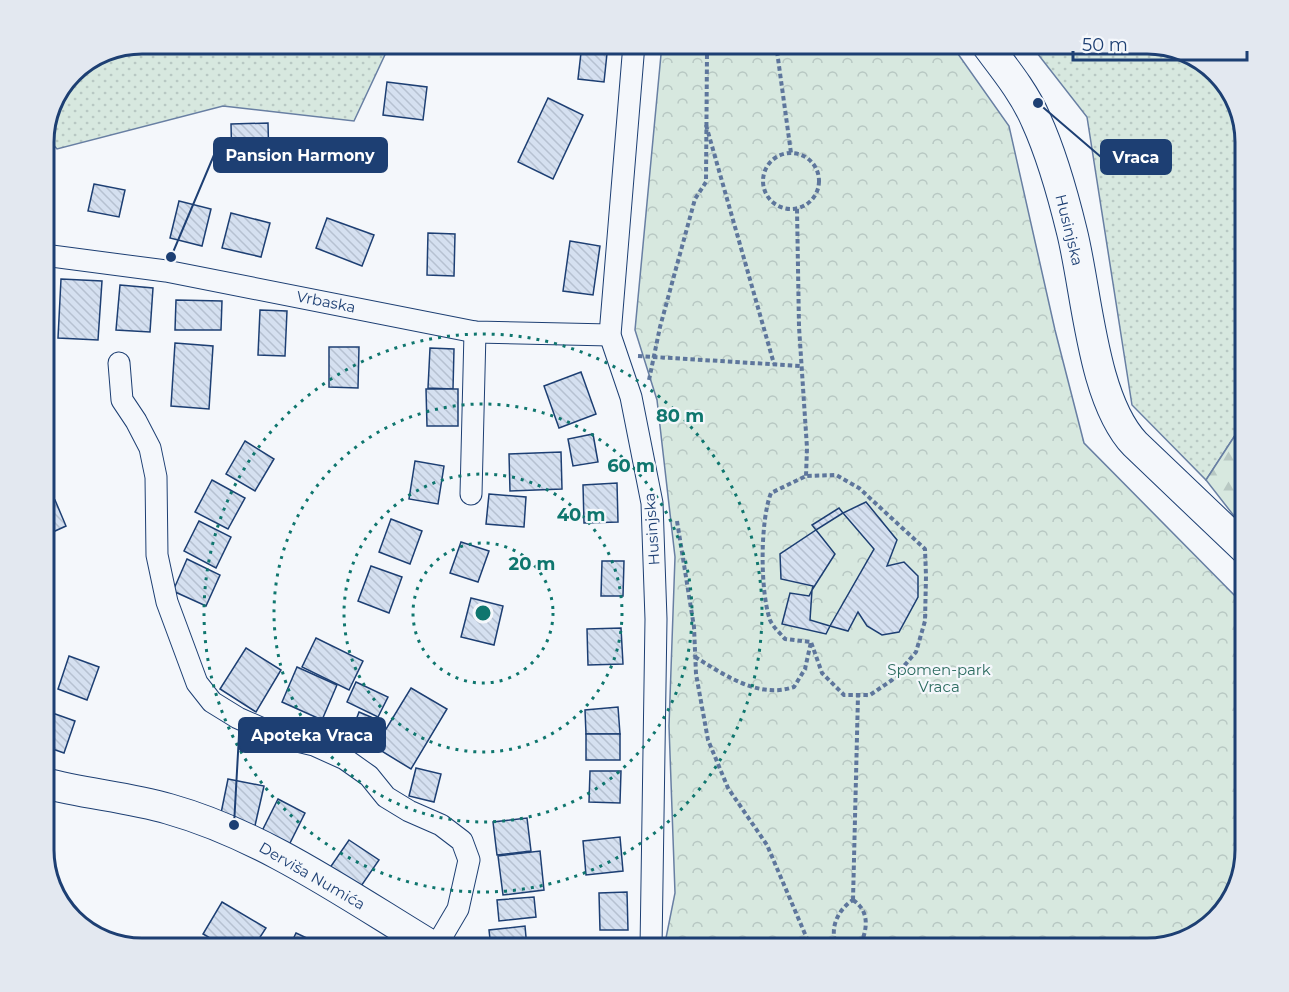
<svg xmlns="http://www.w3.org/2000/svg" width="1289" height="992" viewBox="0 0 1289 992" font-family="Montserrat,sans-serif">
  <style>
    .grass { fill: url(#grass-dots); stroke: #687fa3; stroke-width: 1.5 }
    .forest { fill: url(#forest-firs); stroke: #687fa3; stroke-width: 1.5 }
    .park { fill: url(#park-crowns); stroke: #687fa3; stroke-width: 1.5 }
    .building { fill: url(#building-back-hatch); stroke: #1d3f73; stroke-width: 1.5 }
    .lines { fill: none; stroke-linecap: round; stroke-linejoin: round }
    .minor-casing { stroke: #1d3f73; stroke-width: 23 }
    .secondary-casing { stroke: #1d3f73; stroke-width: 32 }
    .path { stroke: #5e769c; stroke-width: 4; stroke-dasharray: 4.5 3; stroke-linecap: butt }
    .minor { stroke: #f4f7fb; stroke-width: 21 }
    .secondary { stroke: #f4f7fb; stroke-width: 30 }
    .ring { fill: none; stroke: #0f766e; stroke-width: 3; stroke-dasharray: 3 6 }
    .labels { text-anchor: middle; stroke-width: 4.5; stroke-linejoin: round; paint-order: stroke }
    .street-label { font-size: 15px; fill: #1d3f73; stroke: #f4f7fb }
    .park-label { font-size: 15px; fill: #2c6c60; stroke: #f4f7fb }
    .rim { fill: none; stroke: #1d3f73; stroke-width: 3 }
    .centre { fill: #0f766e; stroke: #f4f7fb; stroke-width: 3 }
    .ring-label { font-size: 18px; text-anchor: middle; font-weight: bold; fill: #0f766e; stroke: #f4f7fb; stroke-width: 4.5; stroke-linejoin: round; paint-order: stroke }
    .leader { fill: none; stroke: #1d3f73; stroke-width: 2 }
    .callout-dot { fill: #1d3f73; stroke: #f4f7fb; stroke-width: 2 }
    .callout { fill: #1d3f73; stroke: #1d3f73; stroke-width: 2 }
    .callout-label { font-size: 16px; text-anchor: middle; font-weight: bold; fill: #fff }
  </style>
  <defs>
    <pattern id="grass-dots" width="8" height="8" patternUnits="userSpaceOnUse" patternTransform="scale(1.5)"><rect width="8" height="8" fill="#d7e8df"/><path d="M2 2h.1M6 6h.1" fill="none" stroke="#b8c8c3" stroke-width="1.8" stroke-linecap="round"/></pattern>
    <pattern id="forest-firs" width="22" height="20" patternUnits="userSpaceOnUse" patternTransform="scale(1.5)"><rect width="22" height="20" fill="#d7e8df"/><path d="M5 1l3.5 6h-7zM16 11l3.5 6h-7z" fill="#b8c8c3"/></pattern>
    <pattern id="park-crowns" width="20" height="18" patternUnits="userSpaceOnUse" patternTransform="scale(1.5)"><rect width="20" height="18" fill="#d7e8df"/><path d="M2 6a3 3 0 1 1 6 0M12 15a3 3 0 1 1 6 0" fill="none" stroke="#b8c8c3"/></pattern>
    <pattern id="building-back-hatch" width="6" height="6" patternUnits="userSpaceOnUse" patternTransform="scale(1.5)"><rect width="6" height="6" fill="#d5e0f0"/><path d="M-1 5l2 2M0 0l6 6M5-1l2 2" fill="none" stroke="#b6c1d1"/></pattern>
  </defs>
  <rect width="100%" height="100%" fill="#f4f7fb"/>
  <g class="grass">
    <path d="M 142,44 L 390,44 L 354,121 L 223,106 L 57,149 L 44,134 L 77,68 Z"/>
    <path d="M 1030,44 L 1147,44 L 1207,64 L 1235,99 L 1245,142 L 1245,420 L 1206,480 L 1132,405 L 1087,117 Z"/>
  </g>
  <path class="forest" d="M 1245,420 L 1245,530 L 1206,480 Z"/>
  <path class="park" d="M 662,44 L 951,44 L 1009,126 L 1055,330 L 1084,443 L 1241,602 L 1245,610 L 1245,850 L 1225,910 L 1190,938 L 1147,948 L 664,948 L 675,893 L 669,726 L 675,557 L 657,400 L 635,330 Z"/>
  <g class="building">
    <path d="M 582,44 L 608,44 L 604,82 L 578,79 Z"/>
    <path d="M 387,82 L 427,87 L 423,120 L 383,115 Z"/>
    <path d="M 548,98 L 583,115 L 553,179 L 518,162 Z"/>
    <path d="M 268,123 L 269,164 L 232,165 L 231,124 Z"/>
    <path d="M 94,184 L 125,190 L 119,217 L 88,211 Z"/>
    <path d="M 179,201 L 211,209 L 202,246 L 170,238 Z"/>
    <path d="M 231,213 L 270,223 L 261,257 L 222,248 Z"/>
    <path d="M 327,218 L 374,235 L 362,266 L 316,248 Z"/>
    <path d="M 428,233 L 455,234 L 454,276 L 427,275 Z"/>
    <path d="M 570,241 L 600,246 L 593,295 L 563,291 Z"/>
    <path d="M 61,279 L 102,281 L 98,340 L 58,338 Z"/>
    <path d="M 120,285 L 153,288 L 150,332 L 116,330 Z"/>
    <path d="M 176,300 L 222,301 L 221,330 L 175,330 Z"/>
    <path d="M 260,310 L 287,311 L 285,356 L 258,355 Z"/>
    <path d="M 175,343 L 213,346 L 209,409 L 171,406 Z"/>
    <path d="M 329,347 L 359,347 L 358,388 L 329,387 Z"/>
    <path d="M 430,348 L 454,349 L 453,389 L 428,388 Z"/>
    <path d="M 581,372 L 596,414 L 559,428 L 544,386 Z"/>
    <path d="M 426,389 L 458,389 L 458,426 L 427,426 Z"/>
    <path d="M 593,434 L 598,462 L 573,466 L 568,439 Z"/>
    <path d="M 245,441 L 274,459 L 255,491 L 226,474 Z"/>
    <path d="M 561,452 L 562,489 L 510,491 L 509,454 Z"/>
    <path d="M 415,461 L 444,466 L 438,504 L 409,499 Z"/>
    <path d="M 212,480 L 245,498 L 228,529 L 195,512 Z"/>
    <path d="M 617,483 L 618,522 L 584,523 L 583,485 Z"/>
    <path d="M 489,494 L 526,497 L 524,527 L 486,524 Z"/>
    <path d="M 55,500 L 66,526 L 44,536 L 44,505 Z"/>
    <path d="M 866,502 L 897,540 L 887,566 L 904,562 L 918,576 L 918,597 L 899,632 L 882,635 L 867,626 L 858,612 L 848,631 L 830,626 L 874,549 L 843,513 Z"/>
    <path d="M 839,508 L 843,513 L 816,530 L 812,525 Z"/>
    <path d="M 391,519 L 422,531 L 410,564 L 379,552 Z"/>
    <path d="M 199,521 L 231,537 L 216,568 L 184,551 Z"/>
    <path d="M 816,530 L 835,554 L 812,590 L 813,586 L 781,579 L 780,554 Z"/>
    <path d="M 461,542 L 489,551 L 478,582 L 450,573 Z"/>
    <path d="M 187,559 L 220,575 L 206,606 L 173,591 Z"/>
    <path d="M 602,561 L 624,561 L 623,596 L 601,596 Z"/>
    <path d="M 371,566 L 402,577 L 389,613 L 358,601 Z"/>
    <path d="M 812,590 L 810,620 L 830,626 L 826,634 L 782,624 L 790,593 L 809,596 Z"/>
    <path d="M 471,598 L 503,606 L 494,645 L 461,637 Z"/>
    <path d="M 621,628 L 623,664 L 588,665 L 587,629 Z"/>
    <path d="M 316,638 L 363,661 L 349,690 L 302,667 Z"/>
    <path d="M 246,648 L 281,670 L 256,712 L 220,689 Z"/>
    <path d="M 44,655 L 52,660 L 44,671 Z"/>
    <path d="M 69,656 L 99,667 L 87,700 L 58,689 Z"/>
    <path d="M 297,667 L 337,685 L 322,720 L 282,702 Z"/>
    <path d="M 356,682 L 388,697 L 378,717 L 347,702 Z"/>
    <path d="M 411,688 L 447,709 L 411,769 L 375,747 Z"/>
    <path d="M 618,707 L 620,734 L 586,734 L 585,710 Z"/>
    <path d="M 44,710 L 75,721 L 64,753 L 44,746 Z"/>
    <path d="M 359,712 L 380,721 L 374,736 L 353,728 Z"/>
    <rect x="586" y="734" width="34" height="26"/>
    <path d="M 416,768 L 441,774 L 434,802 L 409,796 Z"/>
    <path d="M 590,771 L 621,771 L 620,803 L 589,802 Z"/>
    <path d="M 228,779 L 264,786 L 254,830 L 219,823 Z"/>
    <path d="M 278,799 L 305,813 L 286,851 L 259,837 Z"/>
    <path d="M 527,818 L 531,851 L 497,855 L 493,822 Z"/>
    <path d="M 620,837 L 623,871 L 586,875 L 583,841 Z"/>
    <path d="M 349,840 L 379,860 L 357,892 L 327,872 Z"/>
    <path d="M 540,851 L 544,890 L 503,895 L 498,856 Z"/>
    <path d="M 627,892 L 628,930 L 600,930 L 599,893 Z"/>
    <path d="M 534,897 L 536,917 L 499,921 L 497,900 Z"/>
    <path d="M 222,902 L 266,928 L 253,948 L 227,948 L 203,934 Z"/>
    <path d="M 525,926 L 527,948 L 491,948 L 489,930 Z"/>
    <path d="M 296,933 L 328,948 L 289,948 Z"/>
  </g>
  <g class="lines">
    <defs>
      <g id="minor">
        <path d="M 634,44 L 610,335 L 631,397 L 652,503 L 656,619 L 651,948"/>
        <path d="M 44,255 L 166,271 L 475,332 L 610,335"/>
        <path d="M 119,363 L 122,400 L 136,421 L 150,448 L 156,477 L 157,555 L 167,602 L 197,683 L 212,702 L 238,718 L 281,737 L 314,745 L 345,759 L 369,776 L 386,797 L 409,811 L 441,825 L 462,841 L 469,860 L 458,909 L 435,948"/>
        <path d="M 471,494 L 475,332"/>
      </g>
      <g id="secondary">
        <path d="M 986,44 C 1004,68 1024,92 1036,120 C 1052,155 1063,195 1072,232 C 1087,292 1092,399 1135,444 L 1245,549"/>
        <path d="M 44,783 C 85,794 128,797 169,809 C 265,836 350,897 435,948"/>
      </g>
    </defs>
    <use href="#minor" class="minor-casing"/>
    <use href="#secondary" class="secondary-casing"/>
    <g class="path">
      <path d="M 776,44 L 791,153"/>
      <path d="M 706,125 L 774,364"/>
      <circle cx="791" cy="181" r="28"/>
      <path d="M 797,209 L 799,327 L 807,448 L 806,476"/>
      <path d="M 638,356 L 801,366"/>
      <path d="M 649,380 L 660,327 L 695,199 L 706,182 L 707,54 L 704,44"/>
      <path d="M 677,521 L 694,627 L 696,674 L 708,740 L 728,788 L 767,845 L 811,948"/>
      <path d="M 695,657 C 725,675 758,699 794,687 L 805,669 L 811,642 L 785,639 C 780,633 773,627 770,620 C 760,591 760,521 771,493 L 806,476 L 836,475 L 859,488 L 925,549 L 926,576 L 925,621 L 916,652 L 892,680 L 870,695 L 844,695 L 822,673 L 811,642"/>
      <path d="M 853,900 L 858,695"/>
      <path d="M 853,900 C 871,912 867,931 859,948"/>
      <path d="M 838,948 C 828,931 837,910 853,900"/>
    </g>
    <use href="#minor" class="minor"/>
    <use href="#secondary" class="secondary"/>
  </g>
  <g class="ring">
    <circle cx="483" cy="613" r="70"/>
    <circle cx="483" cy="613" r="139"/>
    <circle cx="483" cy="613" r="209"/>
    <circle cx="483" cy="613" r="279"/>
  </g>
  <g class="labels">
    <g class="street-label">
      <text transform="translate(1069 230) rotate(76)" y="5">Husinjska</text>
      <text transform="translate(326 302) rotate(11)" y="5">Vrbaska</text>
      <text transform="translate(652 529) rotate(-94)" y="5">Husinjska</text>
      <text transform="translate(312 876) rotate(30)" y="5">Derviša Numića</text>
    </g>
    <g class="park-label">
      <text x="939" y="675">Spomen-park<tspan x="939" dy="17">Vraca</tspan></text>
    </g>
  </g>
  <path d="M0 0H1289V992H0ZM142 54H1147A88 88 0 0 1 1235 142V850A88 88 0 0 1 1147 938H142A88 88 0 0 1 54 850V142A88 88 0 0 1 142 54Z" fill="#e3e8f0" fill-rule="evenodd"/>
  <path class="rim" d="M142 54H1147A88 88 0 0 1 1235 142V850A88 88 0 0 1 1147 938H142A88 88 0 0 1 54 850V142A88 88 0 0 1 142 54Z"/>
  <circle cx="483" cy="613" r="9" class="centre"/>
  <g class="ring-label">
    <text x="680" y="422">80 m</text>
    <text x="631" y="472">60 m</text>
    <text x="581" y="521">40 m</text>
    <text x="532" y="570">20 m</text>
  </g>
  <path class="leader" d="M171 257L214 155M1038 103L1101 157M234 825L239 735"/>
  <g class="callout-dot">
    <circle cx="171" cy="257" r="6"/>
    <circle cx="1038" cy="103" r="6"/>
    <circle cx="234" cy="825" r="6"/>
  </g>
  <g class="callout">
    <rect x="214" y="138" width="173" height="34" rx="6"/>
    <rect x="1101" y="140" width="70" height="34" rx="6"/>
    <rect x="239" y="718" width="146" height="34" rx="6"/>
  </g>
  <g class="callout-label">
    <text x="300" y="161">Pansion Harmony</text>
    <text x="1136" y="163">Vraca</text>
    <text x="312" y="741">Apoteka Vraca</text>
  </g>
  <path d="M1073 51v9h174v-9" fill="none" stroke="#1d3f73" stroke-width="3"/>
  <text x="1082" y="51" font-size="18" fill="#1d3f73" stroke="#f4f7fb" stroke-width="4.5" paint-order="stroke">50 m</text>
</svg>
